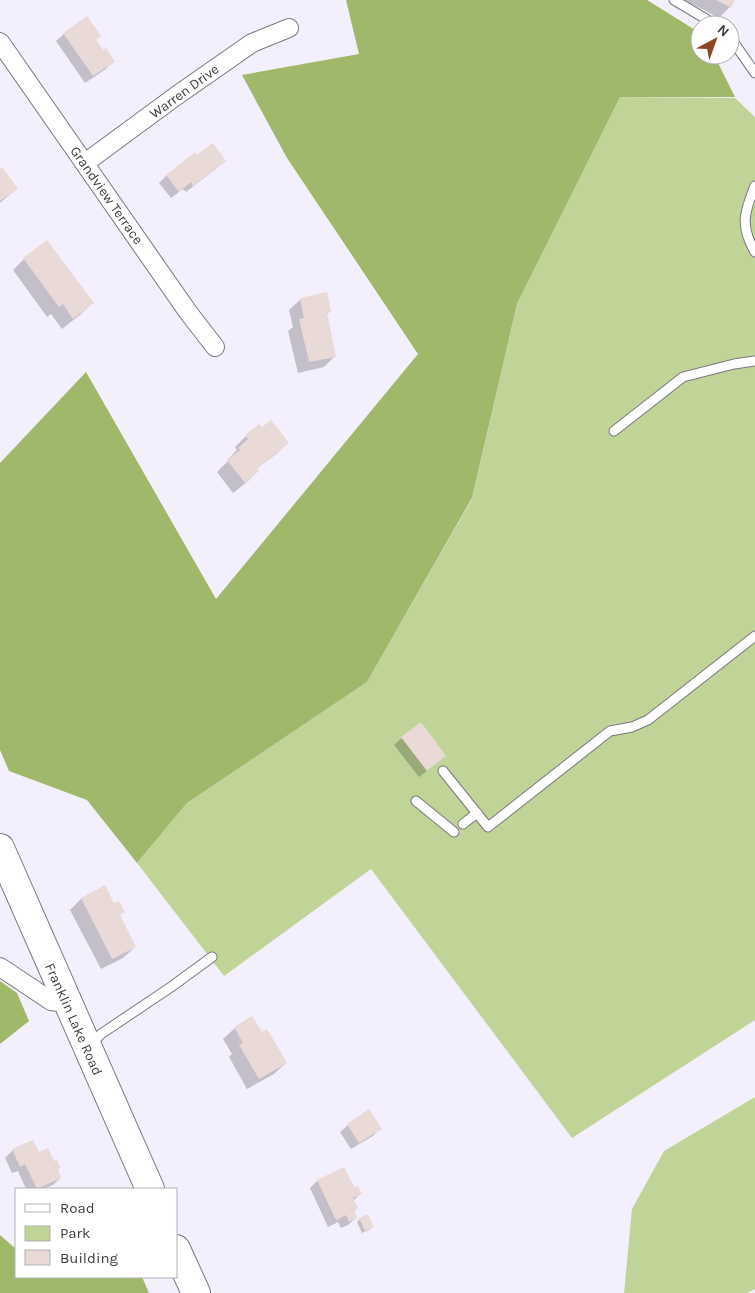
<svg xmlns="http://www.w3.org/2000/svg" width="755" height="1293" viewBox="0 0 755 1293" font-family="Karla,sans-serif">
  <style>
    .green { fill: #c0d498 }
    .forest { fill: #9fb869 }
    .shadow { fill: #0003 }
    .building { fill: #e9dad8 }
    .lines { fill: none; stroke-linecap: round; stroke-linejoin: round }
    .service-casing { stroke: #7b7782; stroke-width: 11 }
    .minor-casing { stroke: #7b7782; stroke-width: 20 }
    .primary-casing { stroke: #7b7782; stroke-width: 30 }
    .service { stroke: #fff; stroke-width: 9 }
    .minor { stroke: #fff; stroke-width: 18 }
    .primary { stroke: #fff; stroke-width: 28 }
    .labels { text-anchor: middle; stroke-width: 4; stroke-linejoin: round; paint-order: stroke }
    .street-label { font-size: 14px; fill: #3d3b40; stroke: #fff }
  </style>
  <rect width="100%" height="100%" fill="#f4effc"/>
  <g class="green">
    <path d="M 620,97 L 735,98 L 755,117 L 755,1020 L 572,1138 L 371,869 L 224,976 L 137,863 L 187,803 L 367,682 L 472,499 L 517,304 Z"/>
    <path d="M 755,1097 L 755,1289 L 747,1293 L 624,1293 L 632,1209 L 664,1151 Z"/>
  </g>
  <g class="forest">
    <path d="M 346,0 L 647,0 L 700,33 L 700,55 L 714,55 L 735,97 L 620,97 L 517,304 L 472,498 L 367,682 L 187,803 L 137,863 L 87,800 L 9,771 L 0,750 L 0,463 L 86,372 L 216,599 L 418,354 L 287,158 L 242,75 L 359,54 Z"/>
    <path d="M 0,981 L 17,993 L 29,1021 L 0,1044 Z"/>
    <path d="M 0,1235 L 16,1249 L 16,1277 L 142,1277 L 149,1293 L 0,1293 Z"/>
  </g>
  <g class="shadow">
    <path d="M 684,0 L 734,0 L 730,7 L 719,18 Z"/>
    <path d="M 64,34 L 95,41 L 113,61 L 106,69 L 85,83 L 56,41 Z"/>
    <path d="M 225,161 L 217,168 L 186,192 L 183,189 L 171,198 L 159,183 L 167,175 Z"/>
    <path d="M 0,170 L 16,189 L 0,203 Z"/>
    <path d="M 47,242 L 92,303 L 81,314 L 62,329 L 51,314 L 47,317 L 13,270 L 24,259 Z"/>
    <path d="M 301,299 L 330,311 L 326,315 L 335,356 L 324,367 L 298,373 L 288,331 L 293,327 L 289,310 Z"/>
    <path d="M 246,436 L 287,443 L 276,454 L 256,469 L 258,471 L 247,482 L 233,493 L 217,472 L 228,461 L 227,460 L 237,450 L 235,447 Z"/>
    <path d="M 402,738 L 445,756 L 437,763 L 419,777 L 394,745 Z"/>
    <path d="M 105,887 L 135,947 L 123,958 L 101,969 L 70,910 L 81,899 Z"/>
    <path d="M 235,1028 L 261,1034 L 286,1063 L 274,1074 L 247,1089 L 229,1057 L 232,1054 L 223,1039 Z"/>
    <path d="M 348,1125 L 380,1129 L 373,1136 L 351,1149 L 340,1132 Z"/>
    <path d="M 33,1141 L 38,1154 L 59,1168 L 57,1170 L 60,1178 L 53,1185 L 43,1189 L 26,1189 L 18,1171 L 12,1173 L 5,1158 L 13,1150 Z"/>
    <path d="M 317,1181 L 354,1189 L 360,1194 L 353,1201 L 357,1208 L 353,1212 L 356,1218 L 348,1225 L 341,1228 L 338,1222 L 328,1227 L 310,1188 Z"/>
    <path d="M 360,1219 L 373,1226 L 369,1230 L 362,1233 L 357,1222 Z"/>
  </g>
  <g class="building">
    <path d="M 716,0 L 735,0 L 731,8 Z"/>
    <path d="M 87,16 L 101,36 L 96,40 L 103,50 L 106,48 L 115,62 L 93,76 L 63,33 Z"/>
    <path d="M 213,143 L 226,161 L 193,186 L 191,182 L 179,192 L 166,175 L 195,152 L 197,155 Z"/>
    <path d="M 2,167 L 18,189 L 0,201 L 0,169 Z"/>
    <path d="M 47,240 L 94,303 L 73,319 L 63,304 L 59,307 L 23,258 Z"/>
    <path d="M 327,292 L 331,312 L 327,312 L 336,357 L 309,362 L 299,319 L 304,318 L 300,298 Z"/>
    <path d="M 271,420 L 289,443 L 257,468 L 259,471 L 245,483 L 227,460 L 240,450 L 238,448 L 248,439 L 245,435 L 259,424 L 262,427 Z"/>
    <path d="M 421,722 L 446,756 L 427,771 L 401,737 Z"/>
    <path d="M 105,885 L 114,903 L 119,901 L 125,912 L 120,915 L 136,947 L 112,959 L 81,898 Z"/>
    <path d="M 252,1016 L 262,1032 L 267,1029 L 287,1063 L 259,1079 L 239,1045 L 243,1043 L 234,1027 Z"/>
    <path d="M 369,1109 L 382,1129 L 359,1143 L 347,1124 Z"/>
    <path d="M 33,1140 L 39,1152 L 48,1148 L 54,1161 L 57,1160 L 61,1168 L 58,1169 L 61,1178 L 37,1189 L 25,1164 L 20,1167 L 12,1149 Z"/>
    <path d="M 344,1167 L 354,1187 L 358,1186 L 362,1194 L 353,1198 L 358,1208 L 354,1210 L 357,1218 L 349,1222 L 346,1215 L 336,1220 L 317,1180 Z"/>
    <path d="M 368,1214 L 374,1227 L 365,1231 L 359,1218 Z"/>
  </g>
  <g class="lines">
    <defs>
      <g id="service">
        <path d="M 674,0 L 716,25"/>
        <path d="M 730,37 L 755,73"/>
        <path d="M 755,186 C 744,213 740,226 755,252"/>
        <path d="M 614,431 L 683,377 L 734,364 L 755,361"/>
        <path d="M 443,771 L 488,827 L 610,731 L 632,727 L 648,720 L 755,636"/>
        <path d="M 416,801 L 454,832"/>
        <path d="M 463,824 L 477,813"/>
        <path d="M 91,1044 L 101,1034 L 171,987 L 212,957"/>
      </g>
      <g id="minor">
        <path d="M 0,42 L 188,312 L 215,347"/>
        <path d="M 85,163 L 176,96 L 252,43 L 289,28"/>
        <path d="M 0,967 L 51,1001 L 67,1003"/>
      </g>
      <g id="primary">
        <path d="M 0,848 L 150,1189"/>
        <path d="M 176,1249 L 196,1293"/>
      </g>
    </defs>
    <use href="#service" class="service-casing"/>
    <use href="#minor" class="minor-casing"/>
    <use href="#primary" class="primary-casing"/>
    <use href="#service" class="service"/>
    <use href="#minor" class="minor"/>
    <use href="#primary" class="primary"/>
  </g>
  <g class="labels">
    <g class="street-label">
      <text transform="translate(184 91) rotate(-36)" y="5">Warren Drive</text>
      <text transform="translate(107 195) rotate(55)" y="5">Grandview Terrace</text>
      <text transform="translate(74 1019) rotate(66)" y="5">Franklin Lake Road</text>
    </g>
  </g>
  <rect x="15" y="1188" width="162" height="90" fill="#ffffff" stroke="#b1b1b3"/>
  <rect x="25" y="1204" width="25" height="8" fill="#ffffff" stroke="#b1b1b3"/>
  <text x="60" y="1213" font-size="15" fill="#3d3b40">Road</text>
  <rect x="25" y="1226" width="25" height="15" fill="#c0d498" stroke="#b1b1b3"/>
  <text x="60" y="1238" font-size="15" fill="#3d3b40">Park</text>
  <rect x="25" y="1250" width="25" height="15" fill="#e9dad8" stroke="#b1b1b3"/>
  <text x="60" y="1263" font-size="15" fill="#3d3b40">Building</text>
  <g transform="translate(715 40) rotate(41)"><circle r="24" fill="#ffffff" stroke="#b1b1b3"/>
  <path d="M0-4L9 19L0 12L-9 19Z" fill="#8e4625"/>
  <text y="-8" font-size="14" font-weight="bold" text-anchor="middle" fill="#3d3b40">N</text>
  </g>
</svg>
